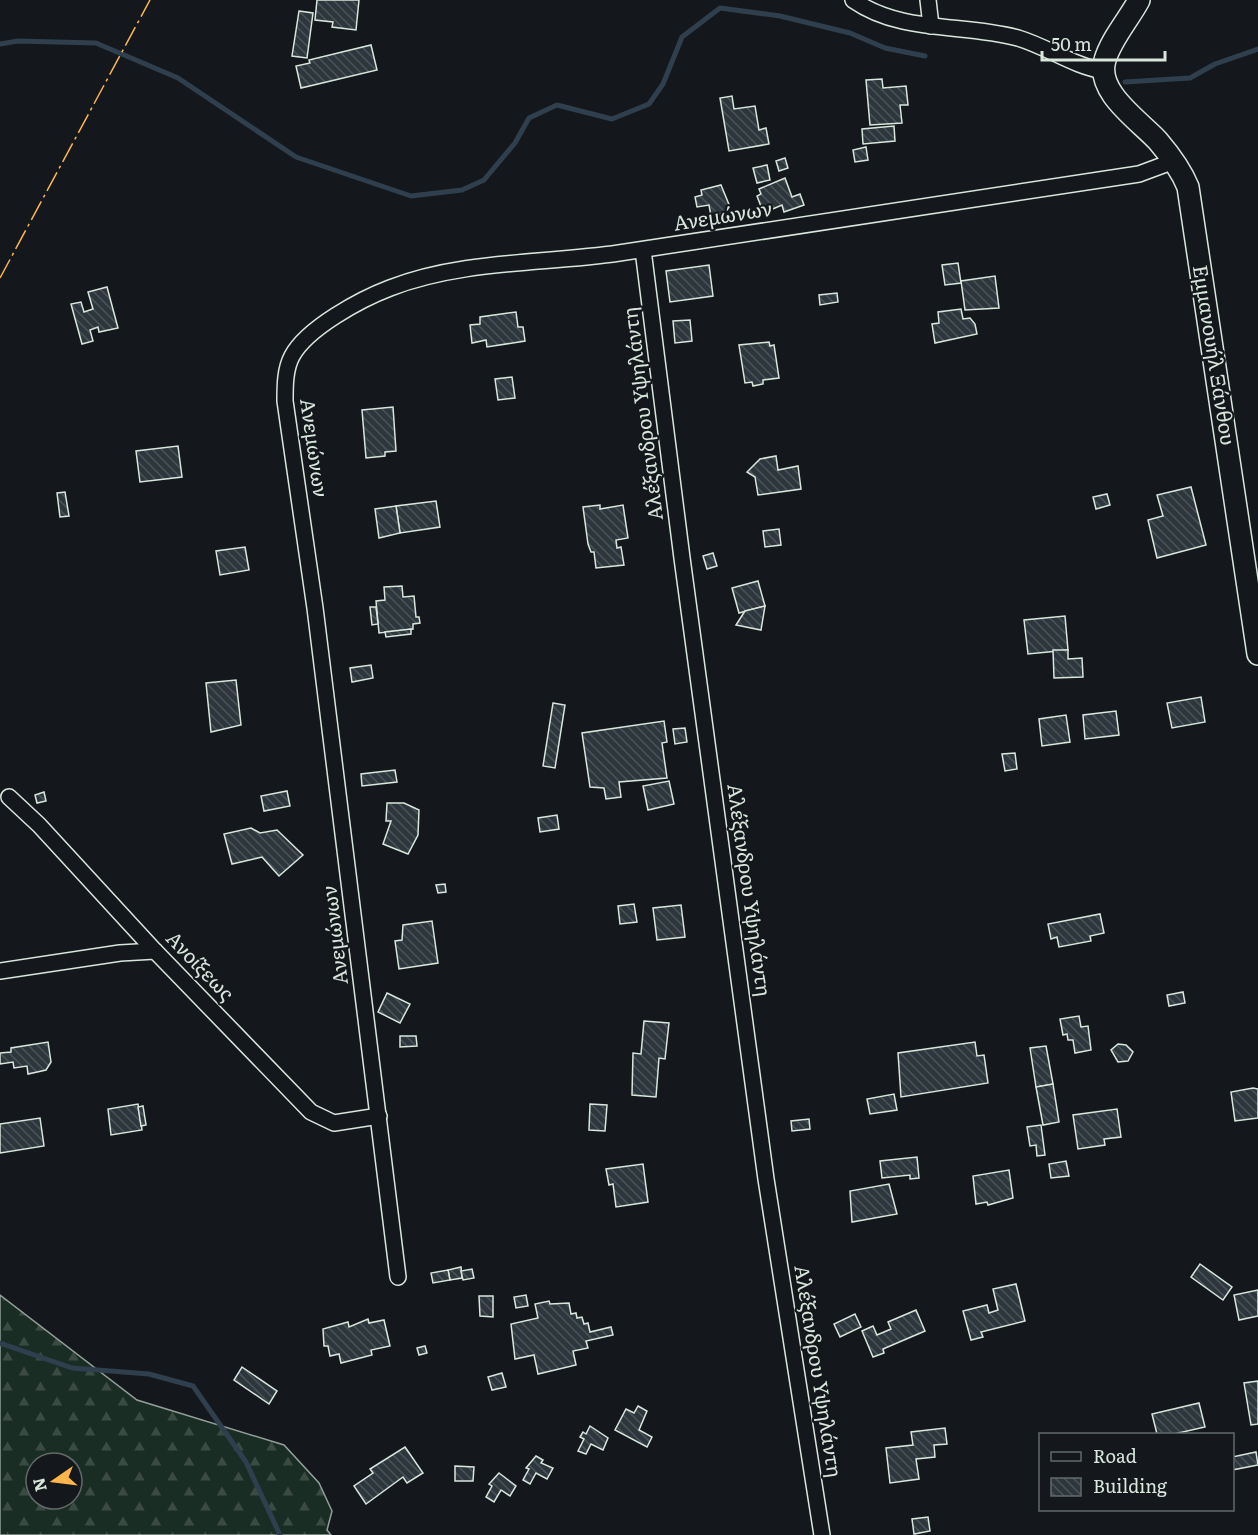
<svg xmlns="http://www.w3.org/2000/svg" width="1258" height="1535" viewBox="0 0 1258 1535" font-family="Literata,serif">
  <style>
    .forest { fill: url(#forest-firs); stroke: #939e99; stroke-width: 1.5; fill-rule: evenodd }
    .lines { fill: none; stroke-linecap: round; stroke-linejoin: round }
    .stream { stroke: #2f3f4d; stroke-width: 5 }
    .building { fill: url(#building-back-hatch); stroke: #d8e6dc; stroke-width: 1.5 }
    .street-casing { stroke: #d8e6dc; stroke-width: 18 }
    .secondary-casing { stroke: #d8e6dc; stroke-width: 24 }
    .street { stroke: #14181c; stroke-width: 15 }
    .secondary { stroke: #14181c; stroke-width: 21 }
    .power { stroke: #ffb74d; stroke-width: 1.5; stroke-dasharray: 21 4.5 3 4.5; stroke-linecap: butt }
    .labels { text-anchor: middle; stroke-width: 4.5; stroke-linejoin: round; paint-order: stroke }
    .street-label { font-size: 20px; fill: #d8e6dc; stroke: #14181c }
  </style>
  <defs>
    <pattern id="forest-firs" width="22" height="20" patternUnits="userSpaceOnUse" patternTransform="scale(1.5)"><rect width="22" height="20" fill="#1a2d24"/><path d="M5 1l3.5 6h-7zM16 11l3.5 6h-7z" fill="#3b4b43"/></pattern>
    <pattern id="building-back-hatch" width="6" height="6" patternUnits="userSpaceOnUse" patternTransform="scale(1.5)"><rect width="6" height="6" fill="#2c363c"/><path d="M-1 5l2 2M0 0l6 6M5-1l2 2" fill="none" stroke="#4a5358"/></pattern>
  </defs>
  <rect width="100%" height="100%" fill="#14181c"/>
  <path class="forest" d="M 0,1295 L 137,1400 L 284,1445 L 319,1483 L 332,1511 L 327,1530 L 331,1535 L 0,1535 ZM 36,1463 L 72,1463 L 72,1499 L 36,1499 Z"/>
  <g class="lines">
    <g class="stream">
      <path d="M 0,44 L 18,41 L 96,43 L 178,78 L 296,157 L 411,196 L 462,190 L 484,180 L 515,143 L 529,118 L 557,105 L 612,119 L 649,104 L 663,84 L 682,37 L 720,8 L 780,16 L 850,33 L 885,48 L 925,56"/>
      <path d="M 1125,82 L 1190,78 L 1215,64 L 1258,49"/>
      <path d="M 0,1343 L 72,1368 L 149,1374 L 193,1386 L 246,1462 L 280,1535"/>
    </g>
  </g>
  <g class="building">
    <path d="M 317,0 L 359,0 L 356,30 L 332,27 L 333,22 L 315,20 Z"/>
    <path d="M 299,11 L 313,13 L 307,58 L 292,56 Z"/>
    <path d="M 371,45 L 377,70 L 301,88 L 296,66 L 310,63 L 309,60 Z"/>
    <path d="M 882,79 L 883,88 L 906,86 L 908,105 L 900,105 L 902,123 L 870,125 L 866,80 Z"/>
    <path d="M 732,96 L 734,109 L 755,106 L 759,130 L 766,128 L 769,144 L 729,151 L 720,98 Z"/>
    <path d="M 894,126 L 895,141 L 863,144 L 862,129 Z"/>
    <path d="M 866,147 L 868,160 L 855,162 L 853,150 Z"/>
    <path d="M 785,158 L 788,168 L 779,171 L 776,161 Z"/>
    <path d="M 767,165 L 770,180 L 757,183 L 753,168 Z"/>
    <path d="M 785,178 L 792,197 L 800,194 L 804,205 L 784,212 L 782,205 L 768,211 L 766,207 L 762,209 L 757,196 L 761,194 L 759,189 Z"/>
    <path d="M 721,185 L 730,207 L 727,212 L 711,216 L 709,205 L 697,207 L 695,197 L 702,195 L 701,190 Z"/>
    <path d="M 958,263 L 961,283 L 945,285 L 942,265 Z"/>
    <path d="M 709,265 L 713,296 L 670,302 L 666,271 Z"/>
    <path d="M 995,276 L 999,308 L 965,310 L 961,281 Z"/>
    <path d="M 107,287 L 118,328 L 99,332 L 98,327 L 90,330 L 93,341 L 82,344 L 71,304 L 81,302 L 84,312 L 93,309 L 88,292 Z"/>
    <path d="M 837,293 L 838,302 L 820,305 L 819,295 Z"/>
    <path d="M 961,309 L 963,319 L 970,318 L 975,324 L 977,334 L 935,343 L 932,324 L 939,323 L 938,312 Z"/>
    <path d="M 516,312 L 518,327 L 523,327 L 525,341 L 487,347 L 486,340 L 472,343 L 470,325 L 480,324 L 480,317 Z"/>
    <path d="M 690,320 L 692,341 L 675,343 L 673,321 Z"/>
    <path d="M 769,342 L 770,346 L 774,345 L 779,378 L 763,380 L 763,384 L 753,386 L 752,382 L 745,383 L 739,345 Z"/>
    <path d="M 512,377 L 515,398 L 498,400 L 495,379 Z"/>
    <path d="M 393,407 L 396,451 L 385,452 L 385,456 L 366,458 L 362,410 Z"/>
    <path d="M 178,446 L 182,477 L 140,482 L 136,451 Z"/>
    <path d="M 776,456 L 778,470 L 798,466 L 801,489 L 758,495 L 755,477 L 747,472 L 760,459 Z"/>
    <path d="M 1191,487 L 1206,545 L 1157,558 L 1148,520 L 1163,516 L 1157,495 Z"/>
    <path d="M 65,492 L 69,516 L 60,517 L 57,493 Z"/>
    <path d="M 1107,494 L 1110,505 L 1096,509 L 1093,497 Z"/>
    <path d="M 436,501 L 440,527 L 400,533 L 396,506 Z"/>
    <path d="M 600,505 L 600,509 L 623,505 L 628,538 L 616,540 L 617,548 L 621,547 L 624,565 L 596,568 L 594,552 L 591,552 L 588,544 L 583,507 Z"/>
    <path d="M 396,506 L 400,533 L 379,538 L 375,509 Z"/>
    <path d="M 779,529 L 781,545 L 765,547 L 763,531 Z"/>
    <path d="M 245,547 L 249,570 L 220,575 L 216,551 Z"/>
    <path d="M 713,553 L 717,566 L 707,569 L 703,556 Z"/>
    <path d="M 758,581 L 765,606 L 739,613 L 732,588 Z"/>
    <path d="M 402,586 L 403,597 L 414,596 L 416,617 L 419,617 L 420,623 L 413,624 L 413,629 L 379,633 L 376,601 L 385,600 L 384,587 Z"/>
    <path d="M 765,606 L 761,630 L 736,625 L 745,611 Z"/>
    <path d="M 370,607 L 376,607 L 378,624 L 372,625 Z"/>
    <path d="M 1065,616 L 1068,650 L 1028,654 L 1024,620 Z"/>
    <path d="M 411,629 L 411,634 L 386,637 L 385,632 Z"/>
    <path d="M 1053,650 L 1068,650 L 1068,659 L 1082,658 L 1083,677 L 1054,678 Z"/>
    <path d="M 371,665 L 373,678 L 352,682 L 350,668 Z"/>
    <path d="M 236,680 L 241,725 L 211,732 L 206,683 Z"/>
    <path d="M 1201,697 L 1205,722 L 1172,728 L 1167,703 Z"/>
    <path d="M 553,703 L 565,705 L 555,768 L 543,766 Z"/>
    <path d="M 1116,711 L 1119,735 L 1085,739 L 1083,715 Z"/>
    <path d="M 1066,715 L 1070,742 L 1042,746 L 1039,719 Z"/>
    <path d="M 664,721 L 667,742 L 662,743 L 667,778 L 619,782 L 621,797 L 606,799 L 604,788 L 590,787 L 582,733 Z"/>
    <path d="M 685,728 L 687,742 L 675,744 L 673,729 Z"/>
    <path d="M 1015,753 L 1017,769 L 1005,771 L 1002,754 Z"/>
    <path d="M 395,770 L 397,782 L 362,786 L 361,774 Z"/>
    <path d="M 669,781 L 674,804 L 648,810 L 643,786 Z"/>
    <path d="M 287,791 L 290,806 L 264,811 L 261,796 Z"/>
    <path d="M 44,792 L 46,801 L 37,803 L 35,795 Z"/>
    <path d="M 387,803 L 404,803 L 419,810 L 418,835 L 408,854 L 383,844 L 391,821 L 386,821 Z"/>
    <path d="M 557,815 L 559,829 L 540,832 L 538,818 Z"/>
    <path d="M 251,828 L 260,833 L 277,830 L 303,855 L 279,876 L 262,857 L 232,864 L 224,834 Z"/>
    <path d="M 445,884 L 446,892 L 438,893 L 436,885 Z"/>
    <path d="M 634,904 L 637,922 L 620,924 L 618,906 Z"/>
    <path d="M 681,905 L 685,937 L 657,940 L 653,908 Z"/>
    <path d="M 1100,914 L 1104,933 L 1090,936 L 1091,941 L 1059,947 L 1057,937 L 1051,939 L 1048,924 Z"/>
    <path d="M 432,921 L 438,963 L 399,969 L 395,941 L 402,940 L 403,925 Z"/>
    <path d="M 1183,992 L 1185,1003 L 1169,1006 L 1167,995 Z"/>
    <path d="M 387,993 L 410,1004 L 400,1023 L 378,1012 Z"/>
    <path d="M 1079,1016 L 1081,1027 L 1088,1026 L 1091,1050 L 1075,1053 L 1073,1040 L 1068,1040 L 1067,1034 L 1063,1035 L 1060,1019 Z"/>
    <path d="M 644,1021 L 669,1023 L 665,1059 L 659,1058 L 656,1097 L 632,1095 L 633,1053 L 641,1054 Z"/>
    <path d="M 400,1036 L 416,1036 L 417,1046 L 400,1047 Z"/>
    <path d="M 48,1042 L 51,1062 L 46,1070 L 28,1074 L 27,1066 L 14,1068 L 13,1062 L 0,1064 L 0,1053 L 11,1052 L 11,1048 Z"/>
    <path d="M 975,1042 L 977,1056 L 984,1055 L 988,1083 L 901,1097 L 898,1053 Z"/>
    <path d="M 1118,1044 L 1126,1045 L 1133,1052 L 1128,1061 L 1118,1062 L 1111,1050 Z"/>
    <path d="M 1046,1046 L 1053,1084 L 1036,1087 L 1030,1048 Z"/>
    <path d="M 1053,1084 L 1059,1122 L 1043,1125 L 1036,1087 Z"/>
    <path d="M 1253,1088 L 1258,1089 L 1258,1118 L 1235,1121 L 1231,1092 Z"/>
    <path d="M 894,1094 L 897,1110 L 870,1114 L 867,1099 Z"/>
    <path d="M 138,1104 L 142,1130 L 111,1135 L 108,1109 Z"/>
    <path d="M 590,1104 L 607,1105 L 605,1131 L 589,1130 Z"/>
    <path d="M 143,1106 L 146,1125 L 141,1126 L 138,1107 Z"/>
    <path d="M 1117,1109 L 1121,1137 L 1104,1139 L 1105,1145 L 1078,1149 L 1073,1115 Z"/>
    <path d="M 40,1118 L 44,1146 L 0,1153 L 0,1124 Z"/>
    <path d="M 809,1119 L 810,1129 L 792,1131 L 791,1121 Z"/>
    <path d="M 1041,1125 L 1045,1155 L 1037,1156 L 1036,1145 L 1030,1146 L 1027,1127 Z"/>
    <path d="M 917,1157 L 919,1178 L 910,1179 L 910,1175 L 882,1178 L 880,1161 Z"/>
    <path d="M 1066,1161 L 1069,1176 L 1051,1178 L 1049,1164 Z"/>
    <path d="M 643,1164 L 648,1202 L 616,1207 L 613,1184 L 609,1185 L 606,1169 Z"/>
    <path d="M 1009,1170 L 1013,1198 L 988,1205 L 987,1202 L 976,1204 L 973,1176 Z"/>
    <path d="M 889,1184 L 897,1214 L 852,1222 L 850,1191 Z"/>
    <path d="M 1200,1264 L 1232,1287 L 1223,1300 L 1191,1277 Z"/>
    <path d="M 461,1267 L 462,1278 L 450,1280 L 448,1270 Z"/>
    <path d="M 472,1269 L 474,1278 L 463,1280 L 461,1271 Z"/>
    <path d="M 448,1270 L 450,1280 L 433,1283 L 431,1273 Z"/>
    <path d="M 1016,1284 L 1025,1321 L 981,1332 L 983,1337 L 971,1340 L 963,1311 L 987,1305 L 989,1313 L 998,1310 L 993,1289 Z"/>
    <path d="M 1258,1290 L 1258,1316 L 1239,1320 L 1234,1295 Z"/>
    <path d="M 526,1295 L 528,1306 L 516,1308 L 514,1297 Z"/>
    <path d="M 479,1296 L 493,1296 L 493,1317 L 480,1316 Z"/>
    <path d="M 549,1301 L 550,1304 L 569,1303 L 571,1314 L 576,1313 L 577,1318 L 582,1317 L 584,1324 L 588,1323 L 590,1332 L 611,1327 L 613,1335 L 586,1341 L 588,1348 L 573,1351 L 576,1365 L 538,1374 L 534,1355 L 515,1359 L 511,1324 L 538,1318 L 535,1304 Z"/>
    <path d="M 916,1310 L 925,1331 L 883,1349 L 884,1353 L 873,1357 L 862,1331 L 873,1326 L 877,1335 L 891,1329 L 888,1322 Z"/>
    <path d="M 855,1314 L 861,1327 L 840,1337 L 834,1324 Z"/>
    <path d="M 368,1319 L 369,1323 L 384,1320 L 390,1346 L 371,1350 L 372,1355 L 341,1363 L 339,1354 L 330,1356 L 328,1346 L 324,1346 L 323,1329 L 348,1322 L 349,1327 Z"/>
    <path d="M 425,1346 L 427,1353 L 419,1355 L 417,1348 Z"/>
    <path d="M 242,1367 L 277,1391 L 269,1404 L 234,1380 Z"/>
    <path d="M 502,1373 L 506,1387 L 492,1390 L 488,1377 Z"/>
    <path d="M 1258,1381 L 1258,1424 L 1251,1425 L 1244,1383 Z"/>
    <path d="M 1199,1403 L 1205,1427 L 1174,1434 L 1157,1434 L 1152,1414 Z"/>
    <path d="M 638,1406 L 647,1411 L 639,1430 L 652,1437 L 647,1447 L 615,1430 L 626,1409 L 634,1413 Z"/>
    <path d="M 590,1426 L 608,1438 L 603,1450 L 591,1444 L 586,1454 L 578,1451 L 584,1439 L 580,1437 L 583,1432 L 586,1434 Z"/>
    <path d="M 945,1428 L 947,1444 L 934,1445 L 935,1457 L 916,1459 L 919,1479 L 890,1483 L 886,1448 L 913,1445 L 911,1432 Z"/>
    <path d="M 405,1447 L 423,1473 L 407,1483 L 403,1477 L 366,1504 L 354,1486 L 373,1473 L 370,1469 Z"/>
    <path d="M 1256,1452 L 1258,1465 L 1232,1470 L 1232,1457 Z"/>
    <path d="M 536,1456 L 543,1460 L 541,1463 L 553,1468 L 547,1479 L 536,1473 L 530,1484 L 523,1480 L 529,1469 L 526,1468 Z"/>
    <path d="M 455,1466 L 474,1467 L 473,1481 L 455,1481 Z"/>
    <path d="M 499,1473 L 516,1486 L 510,1496 L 501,1490 L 494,1502 L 486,1497 L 492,1486 L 489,1484 Z"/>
    <path d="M 928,1517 L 930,1531 L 914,1534 L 912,1519 Z"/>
  </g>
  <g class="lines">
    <defs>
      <g id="street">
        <path d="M 853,0 C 902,34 963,23 1018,38 C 1048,47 1073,66 1104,71"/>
        <path d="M 928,0 L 931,26"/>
        <path d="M 643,250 L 682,558 L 766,1179 L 822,1535"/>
        <path d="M 9,797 L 39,825 L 155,951 L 311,1112 L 334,1123 L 379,1116"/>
        <path d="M 0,971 L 120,953 L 155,951"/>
        <path d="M 398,1277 L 315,608 L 285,401 C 285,386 285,369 292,356 C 307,328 361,299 390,288 C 462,260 544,264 619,253 C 793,228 966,201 1139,174 L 1174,161"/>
      </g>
      <path id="secondary" d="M 1139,0 C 1129,19 1111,39 1105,60 C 1095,92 1140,121 1158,141 C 1170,155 1181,170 1188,187 L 1258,654"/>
    </defs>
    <use href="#street" class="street-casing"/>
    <use href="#secondary" class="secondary-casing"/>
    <use href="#street" class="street"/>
    <use href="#secondary" class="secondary"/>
    <path class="power" d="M 0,278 L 150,0"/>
  </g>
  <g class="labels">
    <g class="street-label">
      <text transform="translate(723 216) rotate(-9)" y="7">Ανεμώνων</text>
      <text transform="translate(1214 355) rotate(81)" y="7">Εμμανουήλ Ξάνθου</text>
      <text transform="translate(643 414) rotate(-97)" y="7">Αλέξανδρου Υψηλάντη</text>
      <text transform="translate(314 448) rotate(82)" y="7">Ανεμώνων</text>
      <text transform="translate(749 890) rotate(82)" y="7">Αλέξανδρου Υψηλάντη</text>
      <text transform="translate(335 935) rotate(-97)" y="7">Ανεμώνων</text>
      <text transform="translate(200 966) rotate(46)" y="7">Ανοίξεως</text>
      <text transform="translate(818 1371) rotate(81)" y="7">Αλέξανδρου Υψηλάντη</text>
    </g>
  </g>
  <rect x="1039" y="1433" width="195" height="78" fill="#14181c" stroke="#626a69" stroke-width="1.5"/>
  <rect x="1051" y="1452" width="30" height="9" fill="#14181c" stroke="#626a69" stroke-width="1.5"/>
  <text x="1093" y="1463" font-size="18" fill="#d8e6dc">Road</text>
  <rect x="1051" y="1478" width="30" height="18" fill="url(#building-back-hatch)" stroke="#626a69" stroke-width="1.5"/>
  <text x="1093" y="1493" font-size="18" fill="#d8e6dc">Building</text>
  <g transform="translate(54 1481) rotate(256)"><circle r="28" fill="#14181c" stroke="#626a69" stroke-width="1.5"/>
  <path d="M0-4.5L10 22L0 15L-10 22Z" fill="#ffb74d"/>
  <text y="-9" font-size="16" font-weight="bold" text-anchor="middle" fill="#d8e6dc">N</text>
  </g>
  <path d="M1042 51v9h123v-9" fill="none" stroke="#d8e6dc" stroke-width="3"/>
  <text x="1051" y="51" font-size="18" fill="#d8e6dc" stroke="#14181c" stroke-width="4.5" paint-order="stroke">50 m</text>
</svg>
